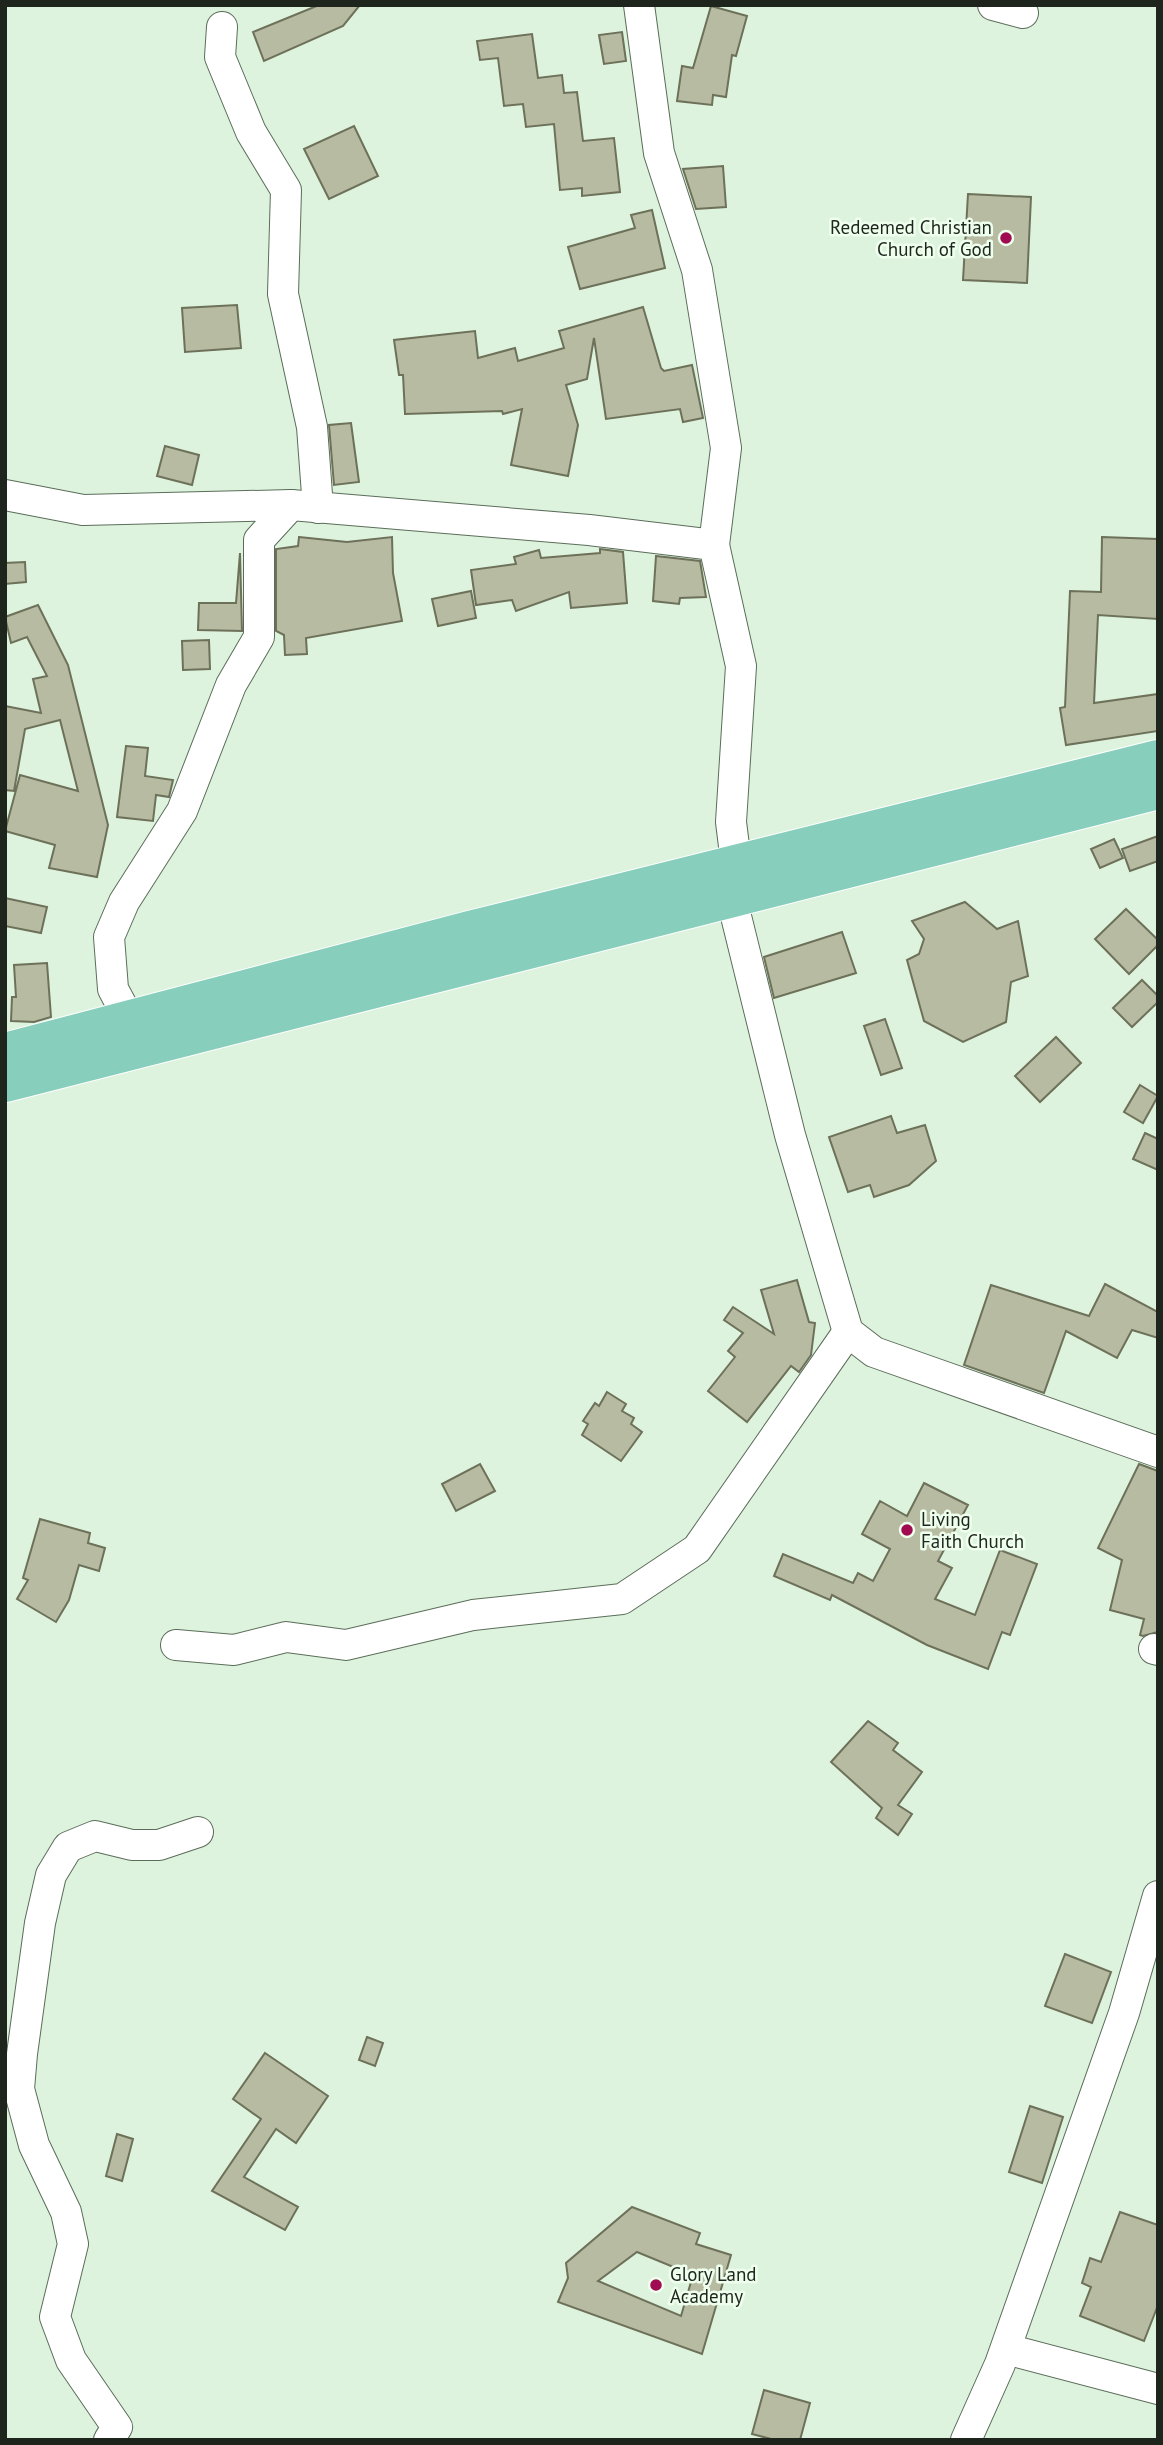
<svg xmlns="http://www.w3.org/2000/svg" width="1163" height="2445" viewBox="0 0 1163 2445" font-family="'PT Sans',sans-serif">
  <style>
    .building { fill: #b6bba1; stroke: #6d7159; stroke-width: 2; fill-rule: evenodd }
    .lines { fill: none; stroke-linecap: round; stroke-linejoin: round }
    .minor-casing { stroke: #5b6d5a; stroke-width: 32 }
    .major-casing { stroke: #fff; stroke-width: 40 }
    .minor { stroke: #fff; stroke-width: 30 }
    .major { stroke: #87cebc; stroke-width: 38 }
    .poi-dot { fill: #a00b51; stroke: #eeffed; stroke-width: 2.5 }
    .labels { text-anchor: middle; stroke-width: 5; stroke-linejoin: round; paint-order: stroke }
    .poi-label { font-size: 19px; fill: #1e251d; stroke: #eeffed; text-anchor: start }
  </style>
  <rect width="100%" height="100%" fill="#def3dd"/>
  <g class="building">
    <path d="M 319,5 L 360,5 L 343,26 L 264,61 L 253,32 Z"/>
    <path d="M 711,6 L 747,16 L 736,56 L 732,55 L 726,97 L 713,95 L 712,105 L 677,101 L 682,66 L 693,68 Z"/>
    <path d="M 622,32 L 626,61 L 604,64 L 599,35 Z"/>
    <path d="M 532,34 L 538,78 L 562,75 L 564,93 L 577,92 L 583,141 L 614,138 L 620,192 L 582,196 L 582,188 L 560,190 L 554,124 L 526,127 L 523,104 L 504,106 L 498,58 L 480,60 L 477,41 Z"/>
    <path d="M 354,126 L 378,176 L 329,199 L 304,149 Z"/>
    <path d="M 723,166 L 726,207 L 696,209 L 683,169 Z"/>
    <path d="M 968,194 L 1031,197 L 1027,283 L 963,280 Z"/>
    <path d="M 652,210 L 665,268 L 580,289 L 568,247 L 635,228 L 631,215 Z"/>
    <path d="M 237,305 L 241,348 L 185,352 L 182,308 Z"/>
    <path d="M 643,307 L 661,368 L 664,371 L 692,365 L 703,418 L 683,422 L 680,409 L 606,419 L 594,338 L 587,379 L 566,385 L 578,425 L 568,476 L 511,465 L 522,409 L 503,414 L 502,411 L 405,414 L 403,375 L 399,375 L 394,340 L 475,331 L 478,358 L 515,348 L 518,361 L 564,348 L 559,331 Z"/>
    <path d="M 351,423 L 359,482 L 334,485 L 329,425 Z"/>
    <path d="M 165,446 L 199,455 L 192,485 L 157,476 Z"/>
    <path d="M 299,537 L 347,542 L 392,537 L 393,573 L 402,621 L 306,638 L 307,654 L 285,655 L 284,635 L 276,631 L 276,549 L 298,546 Z"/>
    <path d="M 1102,537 L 1158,539 L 1158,619 L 1098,615 L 1094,703 L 1158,694 L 1158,731 L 1066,745 L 1060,708 L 1065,707 L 1070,591 L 1101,592 Z"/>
    <path d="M 600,549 L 623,552 L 627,603 L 571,608 L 569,592 L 516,611 L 512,600 L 476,605 L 471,570 L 516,564 L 514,557 L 539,550 L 541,558 L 600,553 Z"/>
    <path d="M 240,553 L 242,631 L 198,630 L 199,603 L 236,603 Z"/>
    <path d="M 656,556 L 700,561 L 706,597 L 680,598 L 679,604 L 653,601 Z"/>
    <path d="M 25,562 L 26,582 L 5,584 L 5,563 Z"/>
    <path d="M 471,591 L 476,618 L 438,626 L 432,599 Z"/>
    <path d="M 38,605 L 68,665 L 108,825 L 97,877 L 49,868 L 55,845 L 5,831 L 20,775 L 78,791 L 60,720 L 25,729 L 14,791 L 5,790 L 5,706 L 41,713 L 33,679 L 47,676 L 27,637 L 11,643 L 5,617 Z"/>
    <path d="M 209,640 L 210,669 L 183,670 L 182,641 Z"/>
    <path d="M 126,746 L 148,748 L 145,776 L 173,780 L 169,797 L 156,795 L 153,821 L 117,817 Z"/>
    <path d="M 1158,836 L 1158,861 L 1130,871 L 1122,849 Z"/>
    <path d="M 1114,839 L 1123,858 L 1100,868 L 1091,849 Z"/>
    <path d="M 5,898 L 47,907 L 41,933 L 5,926 Z"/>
    <path d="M 965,902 L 997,929 L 1018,921 L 1028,976 L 1011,982 L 1006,1022 L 963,1042 L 924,1021 L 907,960 L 919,954 L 924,939 L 912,921 Z"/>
    <path d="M 1126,909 L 1158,940 L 1158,945 L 1129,974 L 1095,939 Z"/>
    <path d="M 842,932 L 856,973 L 774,998 L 764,957 Z"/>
    <path d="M 47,963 L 51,1017 L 34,1022 L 11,1021 L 12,997 L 16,997 L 14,965 Z"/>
    <path d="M 1142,980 L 1158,996 L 1158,1002 L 1132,1027 L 1113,1008 Z"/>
    <path d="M 885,1019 L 902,1068 L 881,1075 L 864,1026 Z"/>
    <path d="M 1056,1037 L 1081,1063 L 1040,1102 L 1015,1076 Z"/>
    <path d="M 1140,1085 L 1158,1096 L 1143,1123 L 1124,1112 Z"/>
    <path d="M 891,1116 L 897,1133 L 925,1125 L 936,1161 L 909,1185 L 874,1197 L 870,1185 L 848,1192 L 829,1137 Z"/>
    <path d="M 1145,1133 L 1158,1139 L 1158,1170 L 1133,1159 Z"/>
    <path d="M 797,1280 L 809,1322 L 815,1323 L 811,1355 L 799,1372 L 791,1366 L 747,1422 L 708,1391 L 735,1357 L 728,1351 L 743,1333 L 724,1320 L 733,1307 L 774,1334 L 761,1290 Z"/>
    <path d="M 1105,1284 L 1158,1312 L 1158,1338 L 1132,1330 L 1117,1358 L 1066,1331 L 1044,1393 L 964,1365 L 991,1285 L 1089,1316 Z"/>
    <path d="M 607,1392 L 626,1404 L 622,1411 L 634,1418 L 631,1424 L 642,1432 L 621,1461 L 582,1435 L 588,1424 L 583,1421 L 595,1403 L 599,1406 Z"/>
    <path d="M 480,1464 L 495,1491 L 456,1511 L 442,1484 Z"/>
    <path d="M 1139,1464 L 1158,1471 L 1158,1632 L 1143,1636 L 1140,1635 L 1144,1619 L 1110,1610 L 1122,1560 L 1098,1548 Z"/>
    <path d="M 924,1483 L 968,1505 L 938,1561 L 952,1568 L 935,1599 L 975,1615 L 1000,1550 L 1037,1564 L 1010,1635 L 1002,1632 L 988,1669 L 927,1645 L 832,1595 L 830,1600 L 774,1576 L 783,1554 L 853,1583 L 858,1573 L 873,1581 L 890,1549 L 862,1534 L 880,1501 L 907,1516 Z"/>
    <path d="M 40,1519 L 90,1533 L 88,1543 L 105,1548 L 99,1571 L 79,1565 L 69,1600 L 56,1622 L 17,1599 L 28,1580 L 23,1578 Z"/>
    <path d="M 868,1721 L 898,1743 L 893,1750 L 922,1772 L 898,1805 L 912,1814 L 898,1835 L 876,1818 L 882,1808 L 831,1762 Z"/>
    <path d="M 1065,1954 L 1111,1972 L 1092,2023 L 1045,2006 Z"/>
    <path d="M 367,2037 L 383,2043 L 375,2066 L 359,2060 Z"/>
    <path d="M 265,2053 L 328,2096 L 296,2143 L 276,2129 L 244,2177 L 298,2207 L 285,2230 L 212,2191 L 261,2119 L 233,2099 Z"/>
    <path d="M 1030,2106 L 1063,2117 L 1042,2183 L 1009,2172 Z"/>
    <path d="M 117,2134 L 133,2139 L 122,2181 L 106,2176 Z"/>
    <path d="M 632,2207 L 700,2233 L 696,2244 L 731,2255 L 702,2354 L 558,2302 L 568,2278 L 566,2263 ZM 637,2252 L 693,2275 L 681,2316 L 598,2281 Z"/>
    <path d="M 1120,2212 L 1158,2225 L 1158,2305 L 1144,2341 L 1080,2316 L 1091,2287 L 1082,2283 L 1090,2258 L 1101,2262 Z"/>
    <path d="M 764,2390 L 810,2403 L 800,2440 L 775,2440 L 752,2434 Z"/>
  </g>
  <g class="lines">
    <defs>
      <g id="minor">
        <path d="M 639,5 L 659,153 L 697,270 L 726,448 L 714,545"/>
        <path d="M 993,5 L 1023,13"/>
        <path d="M 222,27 L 220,57 L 251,132 L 286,190 L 283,294 L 312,427 L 318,508"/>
        <path d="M 5,495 L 83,510 L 291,505 L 589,530 L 714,545 L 741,666 L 731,822 L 736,862 L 731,896 L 790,1135 L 848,1332 L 874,1352 L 1158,1452"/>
        <path d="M 129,1019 L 113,989 L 109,937 L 124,902 L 182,811 L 231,685 L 259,637 L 259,540 L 291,505"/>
        <path d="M 176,1645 L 234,1650 L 286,1637 L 346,1645 L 473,1615 L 622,1599 L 697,1549 L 848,1332"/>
        <path d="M 1154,1649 L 1158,1650"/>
        <path d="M 1006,2349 L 1158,2389"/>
        <path d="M 109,2440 L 117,2427 L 71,2360 L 55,2317 L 73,2244 L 66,2212 L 34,2145 L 19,2089 L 22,2054 L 40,1923 L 51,1875 L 68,1847 L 95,1836 L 132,1845 L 159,1845 L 198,1832"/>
        <path d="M 966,2440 L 1000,2364 L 1124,2013 L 1158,1896"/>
      </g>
      <g id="major">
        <path d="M 5,1052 L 470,930 L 1158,759"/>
        <path d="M 5,1083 L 1158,790"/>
      </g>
    </defs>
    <use href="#minor" class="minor-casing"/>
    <use href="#major" class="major-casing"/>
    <use href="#minor" class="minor"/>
    <use href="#major" class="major"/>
  </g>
  <g class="poi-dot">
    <circle cx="1006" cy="238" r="7"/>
    <circle cx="907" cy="1530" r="7"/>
    <circle cx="656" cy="2285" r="7"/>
  </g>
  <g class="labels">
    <g class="poi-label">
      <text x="992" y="234" text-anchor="end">Redeemed Christian<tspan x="992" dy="22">Church of God</tspan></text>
      <text x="921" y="1526">Living<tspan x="921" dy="22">Faith Church</tspan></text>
      <text x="670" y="2281">Glory Land<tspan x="670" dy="22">Academy</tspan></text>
    </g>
  </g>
  <rect width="1163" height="2445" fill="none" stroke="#1e251d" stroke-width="14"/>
</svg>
